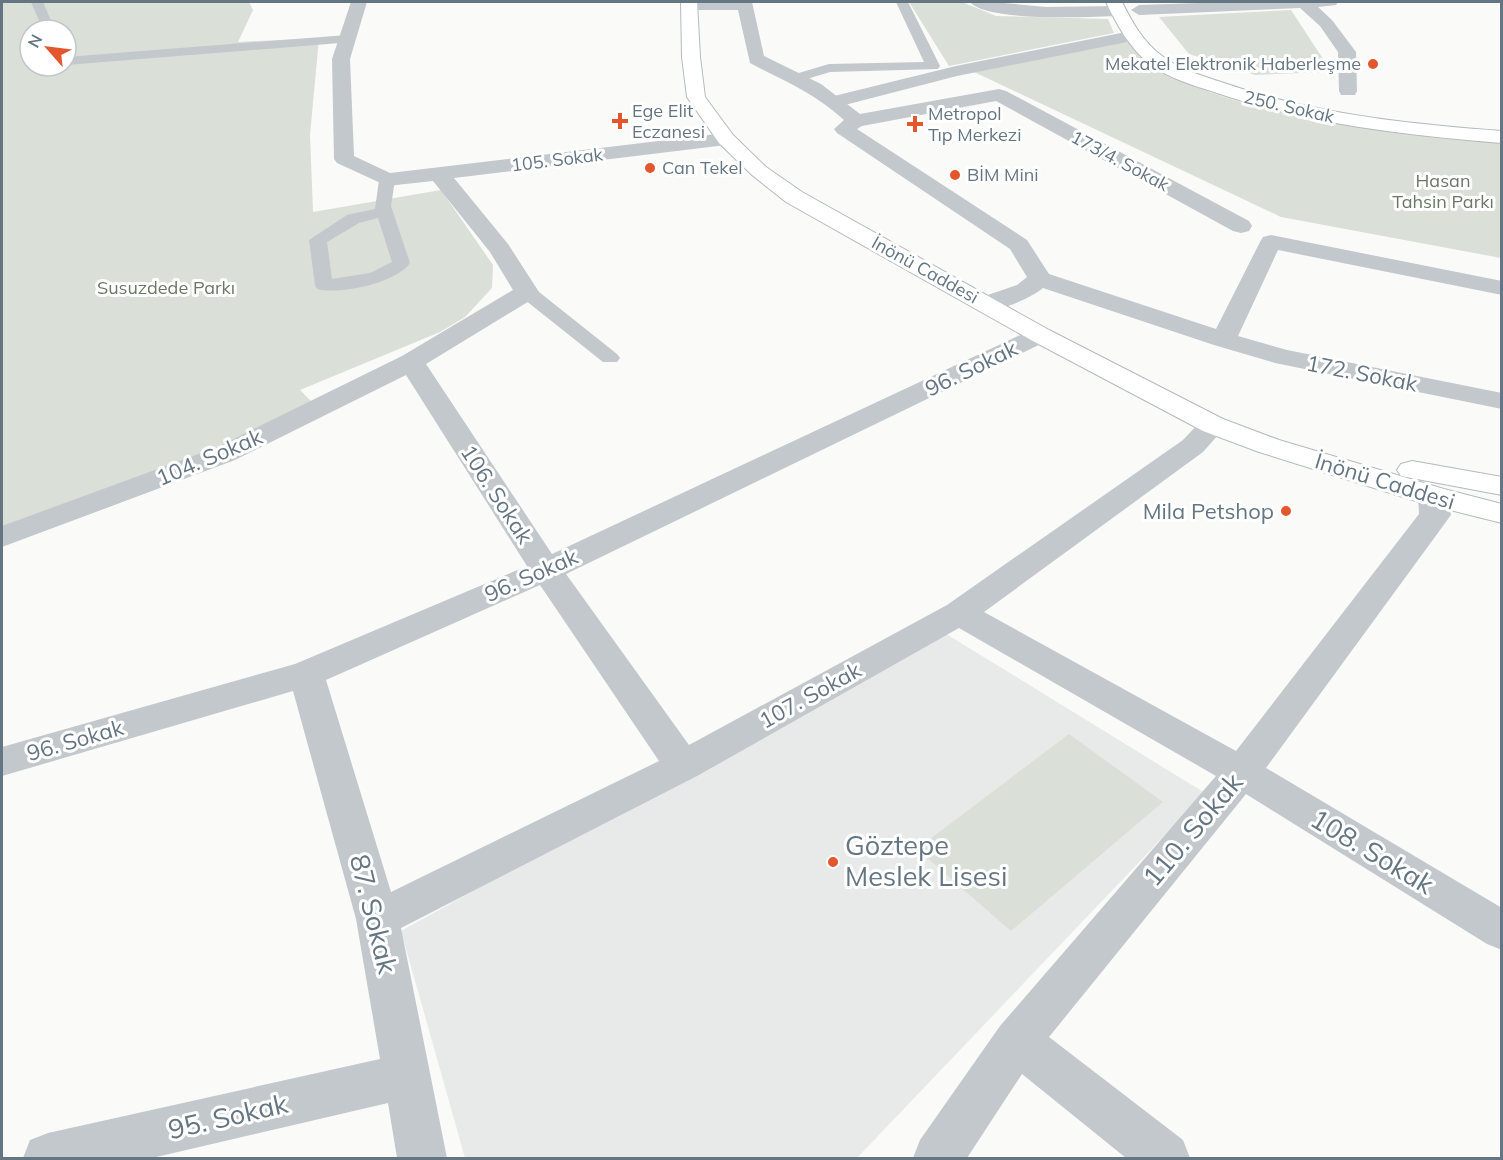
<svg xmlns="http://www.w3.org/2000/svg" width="1503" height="1160" viewBox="0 0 1503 1160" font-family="Mulish,sans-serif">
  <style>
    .built { fill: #e8e9e9 }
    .green { fill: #dadfd7; fill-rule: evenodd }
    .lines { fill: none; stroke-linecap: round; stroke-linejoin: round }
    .secondary-casing { stroke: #b3babf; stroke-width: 2 }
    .primary-casing { stroke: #b5babe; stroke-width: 2 }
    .service { fill: #c3c8cc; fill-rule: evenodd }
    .pedestrian { fill: #c3c8cc; fill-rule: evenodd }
    .minor { fill: #c3c8cc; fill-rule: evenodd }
    .secondary { fill: #fff; fill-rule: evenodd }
    .primary { fill: #fff; fill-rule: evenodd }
    .poi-dot { fill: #e4572e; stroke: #fff; stroke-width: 2 }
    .labels { text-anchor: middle; stroke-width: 6; stroke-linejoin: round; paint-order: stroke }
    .far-poi-label { font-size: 18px; fill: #657683; stroke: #fff; text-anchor: start }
    .far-street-label { font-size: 18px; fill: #657683; stroke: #fff }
    .far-park-label { font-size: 18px; fill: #687a64; stroke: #fff }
    .street-label { font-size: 22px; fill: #657683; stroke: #fff }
    .poi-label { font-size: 22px; fill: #657683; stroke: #fff; text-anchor: end }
    .near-street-label { font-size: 27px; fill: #657683; stroke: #fff }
    .near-poi-label { font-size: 27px; fill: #657683; stroke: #fff; text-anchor: start }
  </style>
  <rect width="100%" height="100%" fill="#fafaf8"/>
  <path class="built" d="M 943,632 L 1205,793 L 857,1158 L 465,1158 L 401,931 Z"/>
  <g class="green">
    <path d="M 2,2 L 249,2 L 253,10 L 238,42 L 319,38 L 310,135 L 313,212 L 441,190 L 493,265 L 492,288 L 465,317 L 440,332 L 300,390 L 312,402 L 177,465 L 2,527 ZM 30,30 L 66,30 L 66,66 L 30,66 Z"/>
    <path d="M 909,2 L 962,2 L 996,16 L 1108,19 L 1114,33 L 949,66 Z"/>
    <path d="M 1291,10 L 1329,68 L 1326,72 L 1255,75 L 1189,54 L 1159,17 Z"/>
    <path d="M 1126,40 C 1195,119 1400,132 1501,140 L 1501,258 L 1281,217 L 974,72 Z"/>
    <path d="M 1069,734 L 1163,802 L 1011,931 L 917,849 Z"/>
  </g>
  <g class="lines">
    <defs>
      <path id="secondary" d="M 1106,2 L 1122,2 C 1132,22 1143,42 1162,56 C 1180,70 1203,76 1224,83 C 1314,114 1407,124 1502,131 L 1502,143 C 1404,135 1307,124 1214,92 C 1192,85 1169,78 1151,65 C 1130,49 1117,25 1106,2 Z"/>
      <g id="primary">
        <path d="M 681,2 L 697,2 L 700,57 L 705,97 L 733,135 L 766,167 L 802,192 L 1049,330 L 1223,419 L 1279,440 L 1444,489 L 1502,504 L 1502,523 L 1422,503 L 1259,452 L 1203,431 L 1031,340 L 786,202 L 752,175 L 719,143 L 687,97 L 682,57 Z"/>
        <path d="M 1412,461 L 1502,477 L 1502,495 L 1401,476 L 1397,470 L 1401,464 Z"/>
      </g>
    </defs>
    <use href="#secondary" class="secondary-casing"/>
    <use href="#primary" class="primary-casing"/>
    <g class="service">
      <path d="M 31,2 L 43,2 L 55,30 L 43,30 Z"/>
      <path d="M 896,2 L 908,2 L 940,66 L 938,69 L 830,72 L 797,82 L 792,81 L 790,78 L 792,75 L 829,64 L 924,62 Z"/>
      <path d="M 347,35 L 352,36 L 354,39 L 352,42 L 66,65 L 66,57 Z"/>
      <path d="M 387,175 L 395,180 L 391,206 L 410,263 C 396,283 340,295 317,289 L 315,285 L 309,240 L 347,215 L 375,209 L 379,180 ZM 378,218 L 392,262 L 370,273 L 332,279 L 327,242 L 359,223 Z"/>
      <path d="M 527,286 L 534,288 L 617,354 L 620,358 L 617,362 L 603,362 L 520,296 L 518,292 L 520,288 Z"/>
    </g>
    <path class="pedestrian" d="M 1131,31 L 1137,32 L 1139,36 L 1137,40 L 957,76 L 837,107 L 830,105 L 828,101 L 830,97 L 956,66 Z"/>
    <g class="minor">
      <path d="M 351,2 L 367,2 L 350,59 L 354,156 L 390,173 L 726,133 L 733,135 L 736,139 L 733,143 L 726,145 L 454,178 L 508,244 L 539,292 L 536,297 L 426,364 L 552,554 L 1031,330 L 1040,327 L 1049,330 L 1053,335 L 1049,340 L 566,574 L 689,745 L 947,605 L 1183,440 C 1196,427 1203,414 1223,419 L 1227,425 L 1203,452 L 984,612 L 1236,751 L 1419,514 L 1418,496 L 1422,489 L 1433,487 L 1444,489 L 1448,496 L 1451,515 L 1266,768 L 1502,908 L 1502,950 L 1487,944 L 1246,794 L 1049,1037 L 1183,1140 L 1190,1158 L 1126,1158 L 1022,1074 L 967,1158 L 913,1158 L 920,1140 L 1000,1026 L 1216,776 L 959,628 L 697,776 L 401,928 L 447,1158 L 397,1158 L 388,1103 L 152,1158 L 23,1158 L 30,1140 L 48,1133 L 380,1059 L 356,919 L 293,691 L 2,776 L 2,747 L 295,664 L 527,566 L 406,375 L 235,460 L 2,547 L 2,526 L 215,448 L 402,356 L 513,290 L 490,252 L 433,181 L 387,186 L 337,163 L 334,159 L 332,59 ZM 540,585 L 659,761 L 391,892 L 326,680 Z"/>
      <path d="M 689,2 L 752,2 L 764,56 L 821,84 L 860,114 L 999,89 L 1006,91 L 1249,221 L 1252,226 L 1249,231 L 1241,233 L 1233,231 L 996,101 L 862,126 L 857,129 L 1027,240 L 1049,274 L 1216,329 L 1260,242 L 1263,237 L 1271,235 L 1502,281 L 1502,295 L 1278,250 L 1238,336 L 1287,350 L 1502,393 L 1502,409 L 1275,363 L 1214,345 L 1043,288 C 1028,300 995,314 976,309 L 973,304 L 976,299 L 1017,285 L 1027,277 L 1010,249 L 837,133 L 834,129 L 844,120 C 815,93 784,81 750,63 L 738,10 L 683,10 L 681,7 Z"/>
      <path d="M 970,2 L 993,2 L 1046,7 L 1118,6 L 1126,11 L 1118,16 C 1090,17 987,22 970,2 Z"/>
      <path d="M 1228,2 L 1338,2 L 1336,5 L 1318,7 L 1332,20 L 1356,52 L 1357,91 L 1355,95 L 1341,95 L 1339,91 L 1338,52 L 1320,26 L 1300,8 L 1139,15 L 1131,10 L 1139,5 Z"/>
    </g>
    <use href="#secondary" class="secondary"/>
    <use href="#primary" class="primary"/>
  </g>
  <g class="poi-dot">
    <circle cx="1373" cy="64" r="6"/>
    <path d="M617 112h6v6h6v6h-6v6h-6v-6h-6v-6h6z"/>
    <path d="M912 115h6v6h6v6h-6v6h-6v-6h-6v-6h6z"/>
    <circle cx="650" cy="168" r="6"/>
    <circle cx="955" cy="175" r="6"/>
    <circle cx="1286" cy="511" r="6"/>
    <circle cx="833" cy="862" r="6"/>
  </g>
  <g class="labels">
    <g class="far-poi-label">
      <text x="1361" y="70" text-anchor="end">Mekatel Elektronik Haberleşme</text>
      <text x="632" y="117">Ege Elit<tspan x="632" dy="21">Eczanesi</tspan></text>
      <text x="928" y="120">Metropol<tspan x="928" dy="21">Tıp Merkezi</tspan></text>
      <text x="662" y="174">Can Tekel</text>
      <text x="967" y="181">BİM Mini</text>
    </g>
    <g class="far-street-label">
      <text transform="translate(1289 107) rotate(13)" y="6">250. Sokak</text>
      <text transform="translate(557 160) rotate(-7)" y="6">105. Sokak</text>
      <text transform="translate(1120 161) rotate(28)" y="6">173/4. Sokak</text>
      <text transform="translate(925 270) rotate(29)" y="6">İnönü Caddesi</text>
    </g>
    <g class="far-park-label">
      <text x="1443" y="187">Hasan<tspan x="1443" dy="21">Tahsin Parkı</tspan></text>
      <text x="166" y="294">Susuzdede Parkı</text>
    </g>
    <g class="street-label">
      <text transform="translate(971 368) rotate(-26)" y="8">96. Sokak</text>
      <text transform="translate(1362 373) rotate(11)" y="8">172. Sokak</text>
      <text transform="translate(209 457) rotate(-23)" y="8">104. Sokak</text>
      <text transform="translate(1385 481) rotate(17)" y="8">İnönü Caddesi</text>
      <text transform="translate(497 494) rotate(57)" y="8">106. Sokak</text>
      <text transform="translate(531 575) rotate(-24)" y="8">96. Sokak</text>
      <text transform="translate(810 695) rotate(-29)" y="8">107. Sokak</text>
      <text transform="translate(75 740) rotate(-16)" y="8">96. Sokak</text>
    </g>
    <g class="poi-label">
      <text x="1274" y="519">Mila Petshop</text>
    </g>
    <g class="near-street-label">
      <text transform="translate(1193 830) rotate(-50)" y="9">110. Sokak</text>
      <text transform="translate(1372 852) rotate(31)" y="9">108. Sokak</text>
      <text transform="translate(373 914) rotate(76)" y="9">87. Sokak</text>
      <text transform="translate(228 1117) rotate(-13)" y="9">95. Sokak</text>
    </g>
    <g class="near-poi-label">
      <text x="845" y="855">Göztepe<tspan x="845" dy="31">Meslek Lisesi</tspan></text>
    </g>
  </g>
  <rect width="1503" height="1160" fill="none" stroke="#657683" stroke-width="6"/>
  <g transform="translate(48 48) rotate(298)"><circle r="28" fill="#ffffff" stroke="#c1c8cd" stroke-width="1.5"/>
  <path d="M0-4.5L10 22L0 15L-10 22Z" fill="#e4572e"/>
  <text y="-9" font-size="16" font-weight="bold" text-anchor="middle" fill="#657683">N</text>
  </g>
</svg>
